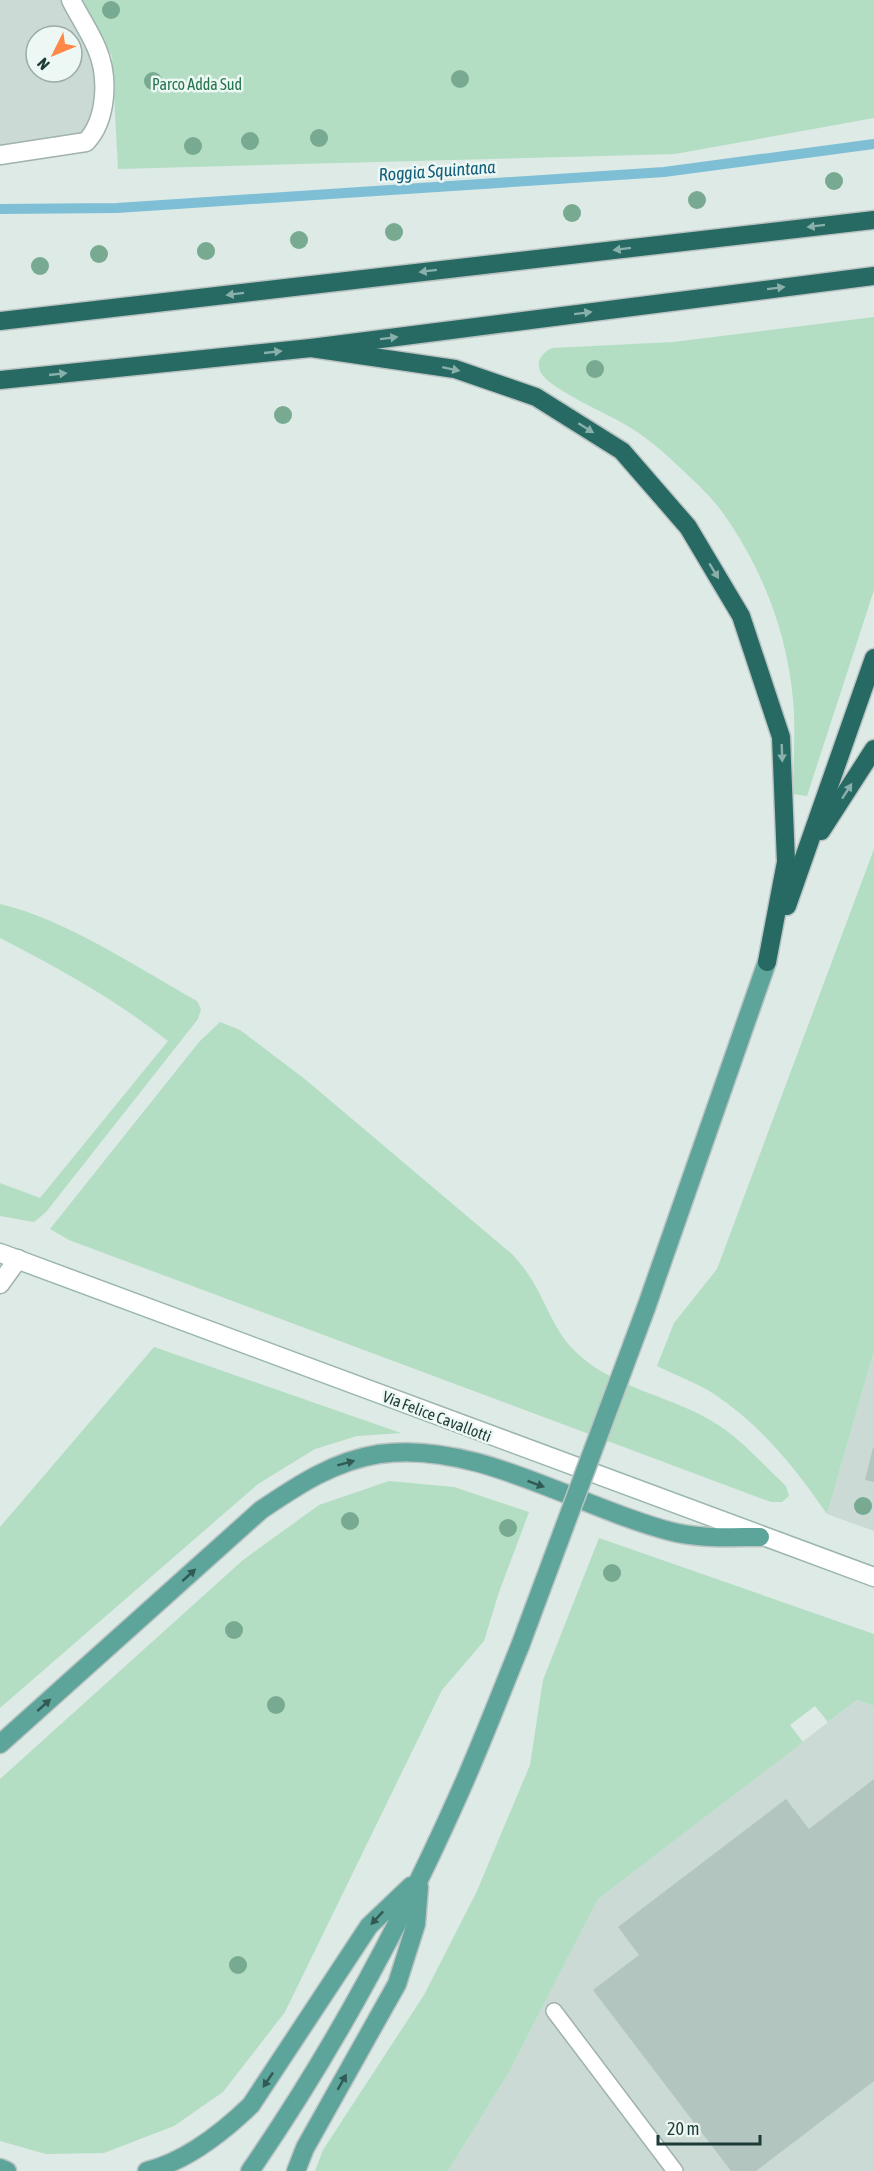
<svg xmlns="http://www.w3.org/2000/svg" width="874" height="2171" viewBox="0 0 874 2171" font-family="'Asap Condensed',sans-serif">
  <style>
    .built { fill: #cbdad5; fill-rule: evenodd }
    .green { fill: #b3dec3 }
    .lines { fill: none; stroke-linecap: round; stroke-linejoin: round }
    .stream { stroke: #7ebfd6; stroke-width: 10 }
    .building { fill: #b2c5bf }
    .lane-casing { stroke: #a0b2ae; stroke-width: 18 }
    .street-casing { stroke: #a0b2ae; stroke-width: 21 }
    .secondary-casing { stroke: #9bb7b0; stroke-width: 21 }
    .primary-casing { stroke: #bbc4c3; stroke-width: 21 }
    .highway-casing { stroke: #bbc4c3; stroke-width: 21 }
    .lane { stroke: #fff; stroke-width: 15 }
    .street { stroke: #fff; stroke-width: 18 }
    .secondary { stroke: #fff; stroke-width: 18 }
    .primary { stroke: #5da49a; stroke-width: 18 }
    .highway { stroke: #276a63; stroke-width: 18 }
    .primary-bridge-casing { stroke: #bbc4c3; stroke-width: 21; stroke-linecap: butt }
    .primary-bridge { stroke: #5da49a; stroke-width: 18 }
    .tree { fill: #77aa91 }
    .oneway { fill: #8ab0ab }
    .oneway2 { fill: #305a54 }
    .labels { text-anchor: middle; stroke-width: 5; stroke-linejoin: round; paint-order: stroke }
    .park-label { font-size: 16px; fill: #24754c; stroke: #edf7f3 }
    .street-label { font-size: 16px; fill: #1d3b36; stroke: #edf7f3 }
    .water-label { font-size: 18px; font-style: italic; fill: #135e7b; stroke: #edf7f3 }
  </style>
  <rect width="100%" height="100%" fill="#ddeae6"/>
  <g class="built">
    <path d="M 0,0 L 71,0 L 104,88 L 92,136 L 0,155 ZM 36,36 L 72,36 L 72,72 L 36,72 Z"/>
    <path d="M 874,1351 L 874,1531 L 827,1514 Z"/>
    <path d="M 857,1700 L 874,1706 L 874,2171 L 448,2171 L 509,2072 L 598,1899 Z"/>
  </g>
  <g class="green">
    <path d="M 82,0 L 874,0 L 874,118 L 675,154 L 118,169 L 112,56 Z"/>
    <path d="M 874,317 L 874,590 L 807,796 L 793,794 C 793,763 796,730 793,699 C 787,632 762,568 723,513 C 711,496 692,479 676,464 C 662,450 643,435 626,425 C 608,414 550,389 541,373 C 535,361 542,353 552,348 L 673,342 Z"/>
    <path d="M 874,849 L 874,1351 L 827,1514 C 796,1469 761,1425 714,1394 C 697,1383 675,1375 657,1366 L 674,1323 L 717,1269 Z"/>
    <path d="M 0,904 C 65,919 138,968 197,1001 L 201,1009 L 198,1019 L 46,1212 L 34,1222 L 0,1216 L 0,1183 L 40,1198 L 168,1041 C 116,1000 59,968 0,938 Z"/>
    <path d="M 220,1022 L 240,1030 L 306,1080 L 513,1255 C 519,1262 525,1269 530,1277 C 545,1300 553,1328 572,1348 C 608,1387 666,1394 710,1420 C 739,1436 762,1464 786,1486 L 789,1496 L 782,1502 L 771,1502 L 69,1240 L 50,1229 L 199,1042 Z"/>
    <path d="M 154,1347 L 401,1433 L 357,1436 L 315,1449 L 258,1484 L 0,1708 L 0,1527 Z"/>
    <path d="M 389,1481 L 454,1487 L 529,1512 L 499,1592 L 484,1641 L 442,1690 L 285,2012 L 223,2092 L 174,2126 L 104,2153 L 46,2154 L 0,2141 L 0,1779 L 243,1560 L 319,1505 Z"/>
    <path d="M 599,1538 L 874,1634 L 874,1706 L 857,1700 L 828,1722 L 815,1706 L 790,1725 L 803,1742 L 598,1899 L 509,2072 L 448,2171 L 315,2171 L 323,2150 L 424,1995 L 477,1891 L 530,1765 L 543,1680 Z"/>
  </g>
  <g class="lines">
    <path class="stream" d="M 0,209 L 117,208 L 664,172 L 874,144"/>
  </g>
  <g class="building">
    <path d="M 873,1448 L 874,1448 L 874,1482 L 865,1480 Z"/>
    <path d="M 874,1779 L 874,2081 L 756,2171 L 731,2171 L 593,1990 L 639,1955 L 618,1927 L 786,1799 L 809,1829 Z"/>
  </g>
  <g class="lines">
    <defs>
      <path id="lane" d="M 554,2011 L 675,2171"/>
      <g id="street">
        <path d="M 0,155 L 86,142 C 107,120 109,77 97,49 C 90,32 79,16 71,0"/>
        <path d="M 0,1284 L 18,1259"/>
      </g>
      <path id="secondary" d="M 0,1253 L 874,1577"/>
      <g id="primary">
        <path d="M 646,1308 L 767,962"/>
        <path d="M 0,1744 L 261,1510 C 298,1485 334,1461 379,1454 C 476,1440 577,1507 669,1531 C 698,1539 730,1537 760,1537"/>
        <path d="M 0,2168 L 7,2171"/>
        <path d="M 147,2171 C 187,2161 222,2133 251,2105 L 369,1926 L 411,1886"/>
        <path d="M 250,2171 C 330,2055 402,1922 459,1794 C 481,1745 500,1695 520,1646"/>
        <path d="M 296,2171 L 305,2148 L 397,1984 L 416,1924 L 419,1887"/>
      </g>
      <g id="highway">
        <path d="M 0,321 L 874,220"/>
        <path d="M 311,348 L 455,369 L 536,397 L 622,451 L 688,527 L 741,616 L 781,737 L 786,862 L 767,962"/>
        <path d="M 0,380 L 311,348 L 874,276"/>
        <path d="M 821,831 L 874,749"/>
        <path d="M 787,906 L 874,658"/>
      </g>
    </defs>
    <use href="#lane" class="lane-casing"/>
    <use href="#street" class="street-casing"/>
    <use href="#secondary" class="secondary-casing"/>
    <use href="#primary" class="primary-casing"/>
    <use href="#highway" class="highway-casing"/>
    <use href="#lane" class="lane"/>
    <use href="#street" class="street"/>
    <use href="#secondary" class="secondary"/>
    <use href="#primary" class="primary"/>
    <use href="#highway" class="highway"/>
    <defs>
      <path id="primary-bridge" d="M 520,1646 L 646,1308"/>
    </defs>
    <use href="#primary-bridge" class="primary-bridge-casing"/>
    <use href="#primary-bridge" class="primary-bridge"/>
  </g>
  <g class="tree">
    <circle cx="111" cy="10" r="9"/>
    <circle cx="460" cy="79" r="9"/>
    <circle cx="153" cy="81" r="9"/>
    <circle cx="319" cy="138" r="9"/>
    <circle cx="250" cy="141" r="9"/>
    <circle cx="193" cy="146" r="9"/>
    <circle cx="834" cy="181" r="9"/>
    <circle cx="697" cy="200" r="9"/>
    <circle cx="572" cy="213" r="9"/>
    <circle cx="394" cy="232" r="9"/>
    <circle cx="299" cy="240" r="9"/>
    <circle cx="206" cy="251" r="9"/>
    <circle cx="99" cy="254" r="9"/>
    <circle cx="40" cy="266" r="9"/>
    <circle cx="595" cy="369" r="9"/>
    <circle cx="283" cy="415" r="9"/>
    <circle cx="863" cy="1506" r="9"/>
    <circle cx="350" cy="1521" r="9"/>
    <circle cx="508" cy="1528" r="9"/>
    <circle cx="612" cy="1573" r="9"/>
    <circle cx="234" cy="1630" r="9"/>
    <circle cx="276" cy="1705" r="9"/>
    <circle cx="238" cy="1965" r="9"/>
  </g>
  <defs><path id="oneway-solid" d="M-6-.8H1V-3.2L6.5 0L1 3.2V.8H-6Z" transform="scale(1.5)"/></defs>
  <g class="oneway">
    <use href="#oneway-solid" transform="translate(816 226) rotate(173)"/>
    <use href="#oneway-solid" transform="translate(622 249) rotate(173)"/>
    <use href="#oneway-solid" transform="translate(428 271) rotate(173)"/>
    <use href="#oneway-solid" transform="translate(776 288) rotate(-7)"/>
    <use href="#oneway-solid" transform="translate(235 294) rotate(173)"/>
    <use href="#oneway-solid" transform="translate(583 313) rotate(-7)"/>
    <use href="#oneway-solid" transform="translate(389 338) rotate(-7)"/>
    <use href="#oneway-solid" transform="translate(273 352) rotate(-6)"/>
    <use href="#oneway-solid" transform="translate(451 369) rotate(12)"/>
    <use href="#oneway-solid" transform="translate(58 374) rotate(-6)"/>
    <use href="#oneway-solid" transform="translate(586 428) rotate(32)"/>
    <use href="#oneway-solid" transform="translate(714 571) rotate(59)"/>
    <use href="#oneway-solid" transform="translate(782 753) rotate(88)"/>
    <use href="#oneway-solid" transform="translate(847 791) rotate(-57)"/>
  </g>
  <g class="oneway2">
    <use href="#oneway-solid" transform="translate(346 1463) rotate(-15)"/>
    <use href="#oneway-solid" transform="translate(536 1484) rotate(20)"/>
    <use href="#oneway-solid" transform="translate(189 1575) rotate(-42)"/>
    <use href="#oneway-solid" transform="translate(44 1705) rotate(-42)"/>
    <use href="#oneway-solid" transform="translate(377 1918) rotate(133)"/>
    <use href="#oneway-solid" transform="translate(268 2080) rotate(124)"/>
    <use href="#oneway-solid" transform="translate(342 2082) rotate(-61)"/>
  </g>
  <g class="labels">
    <g class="park-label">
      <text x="197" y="90">Parco Adda Sud</text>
    </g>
    <g class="street-label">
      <text transform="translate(437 1416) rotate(21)" y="6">Via Felice Cavallotti</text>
    </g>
    <g class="water-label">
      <text transform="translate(437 171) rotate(-4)" y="6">Roggia Squintana</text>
    </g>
  </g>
  <g transform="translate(54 54) rotate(227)"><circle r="28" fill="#edf7f3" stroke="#9aaca7" stroke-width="1.5"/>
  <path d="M0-4.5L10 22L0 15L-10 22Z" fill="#ff8846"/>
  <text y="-9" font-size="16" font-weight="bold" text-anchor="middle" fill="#1d3b36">N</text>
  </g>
  <path d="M658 2135v9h102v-9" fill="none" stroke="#1d3b36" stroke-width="3"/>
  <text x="667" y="2135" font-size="18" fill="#1d3b36" stroke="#edf7f3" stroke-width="4.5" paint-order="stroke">20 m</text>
</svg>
